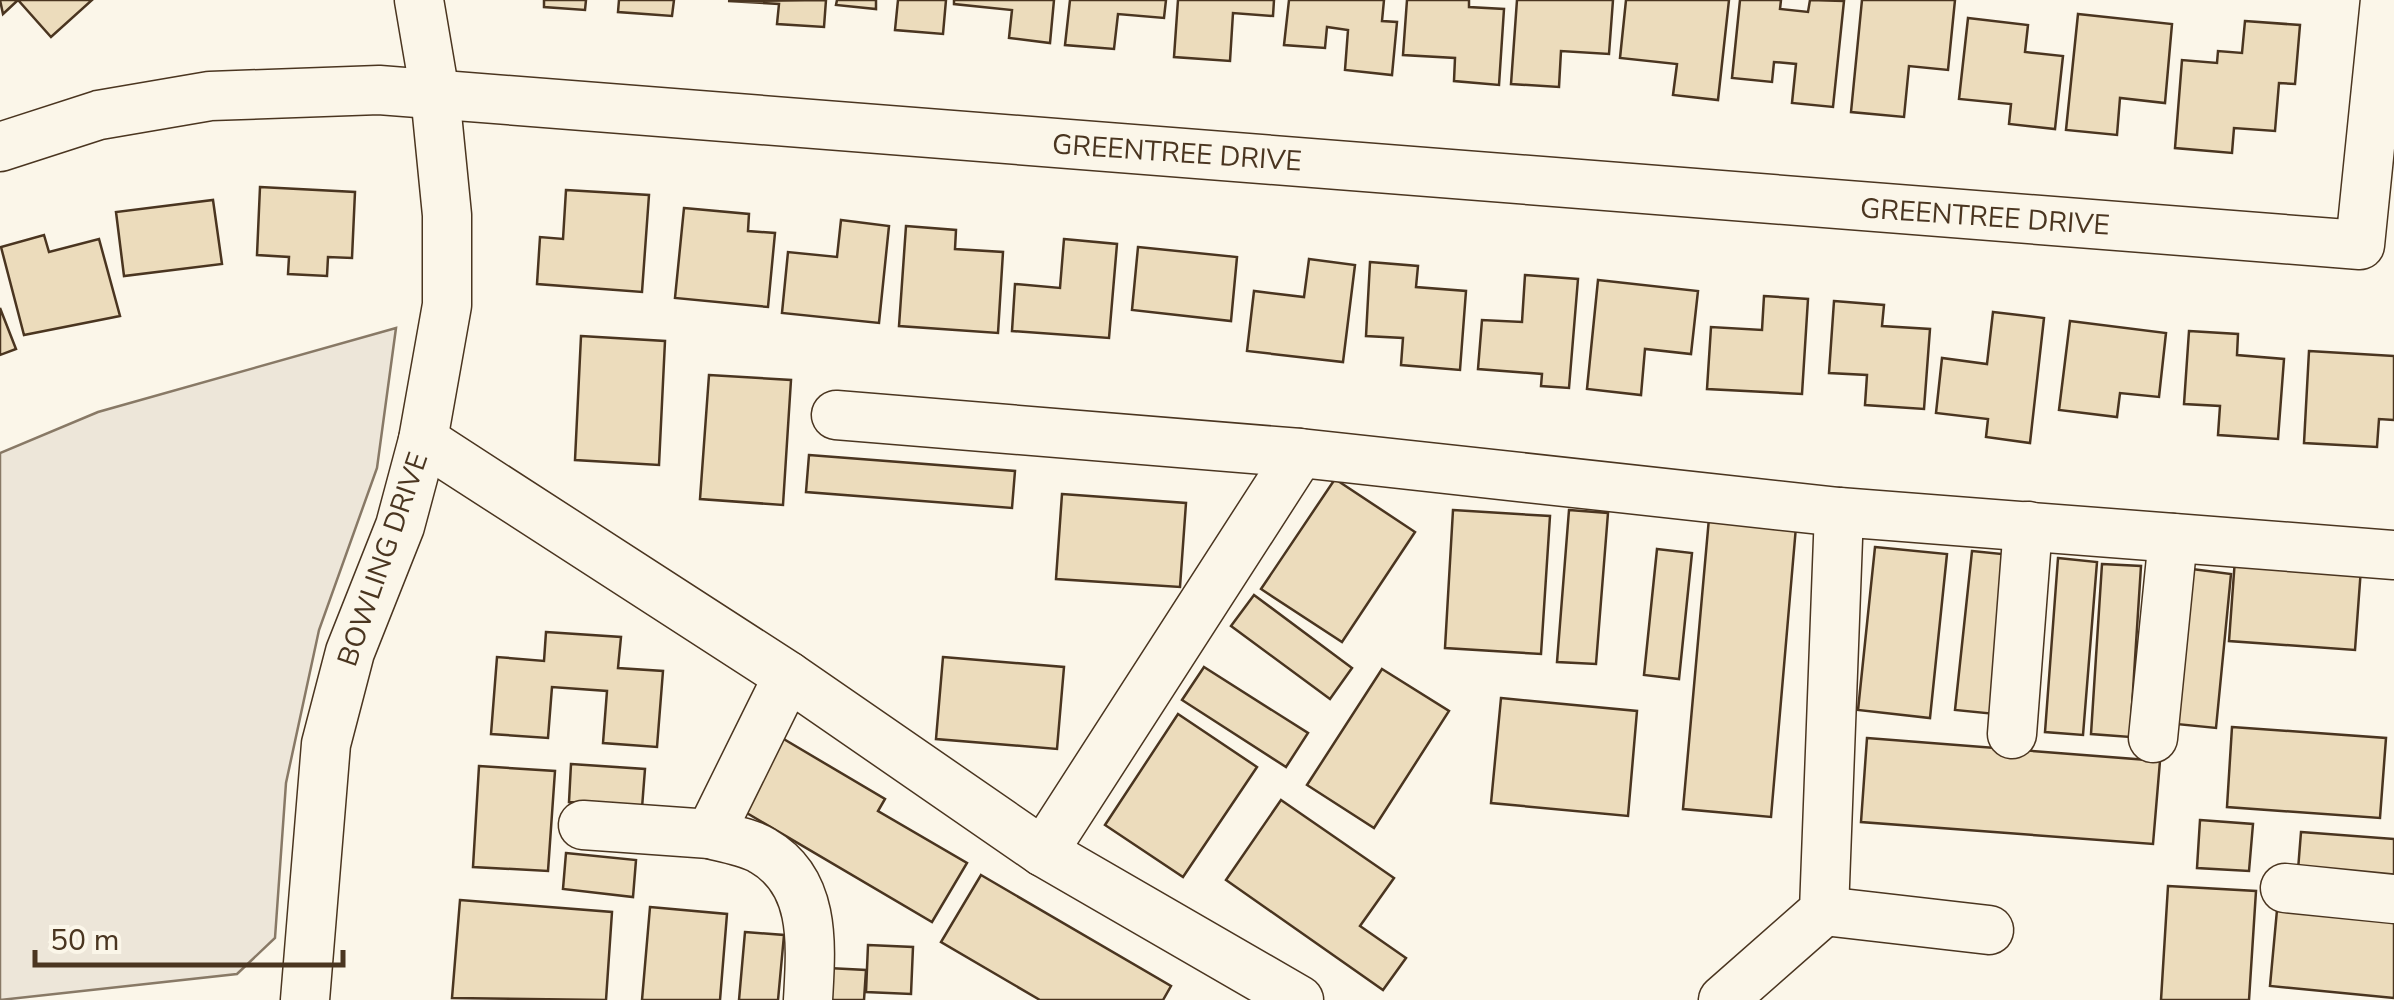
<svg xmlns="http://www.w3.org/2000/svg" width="2394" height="1000" viewBox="0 0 2394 1000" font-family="'Nunito Sans',sans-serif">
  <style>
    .green { fill: #ede6d9; stroke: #887966; stroke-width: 2.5 }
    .building { fill: #ecdcbc; stroke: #4a3520; stroke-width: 2.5 }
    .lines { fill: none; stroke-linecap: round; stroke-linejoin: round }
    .minor-casing { stroke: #4a3520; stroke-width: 51 }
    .minor { stroke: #fbf6e9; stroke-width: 48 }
    .labels { text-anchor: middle; stroke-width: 8; stroke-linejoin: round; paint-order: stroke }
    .street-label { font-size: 28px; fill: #4a3520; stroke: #fbf6e9 }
  </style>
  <rect width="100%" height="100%" fill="#fbf6e9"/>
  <path class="green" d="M 396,328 L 377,468 L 319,630 L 286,783 L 275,938 L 237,974 L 0,1000 L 0,453 L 98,412 Z"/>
  <g class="building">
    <path d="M 0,0 L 92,0 L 51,37 L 18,0 L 3,14 Z"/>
    <path d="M 544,0 L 586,0 L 585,10 L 544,7 Z"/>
    <path d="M 619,0 L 674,0 L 672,16 L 618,12 Z"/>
    <path d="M 826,0 L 824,27 L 777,24 L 779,4 L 728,1 Z"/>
    <path d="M 837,0 L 876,0 L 876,9 L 836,5 Z"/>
    <path d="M 898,0 L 946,0 L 943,34 L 895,30 Z"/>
    <path d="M 954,0 L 1054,0 L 1050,43 L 1009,38 L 1012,10 L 954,4 Z"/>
    <path d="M 1070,0 L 1166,0 L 1164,18 L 1118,14 L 1114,49 L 1065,45 Z"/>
    <path d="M 1178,0 L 1274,0 L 1273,16 L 1233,13 L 1230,61 L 1174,57 Z"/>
    <path d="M 1289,0 L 1384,0 L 1382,21 L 1397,22 L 1392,75 L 1345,70 L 1348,30 L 1327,27 L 1325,48 L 1284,45 Z"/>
    <path d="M 1407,0 L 1469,0 L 1469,7 L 1504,9 L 1499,85 L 1454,81 L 1455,58 L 1403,55 Z"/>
    <path d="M 1517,0 L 1613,0 L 1609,54 L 1561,51 L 1559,87 L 1511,84 Z"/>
    <path d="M 1626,0 L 1729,0 L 1718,100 L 1673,95 L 1677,64 L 1620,58 Z"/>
    <path d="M 1740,0 L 1781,0 L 1780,9 L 1808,12 L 1810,0 L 1844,1 L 1833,107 L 1792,103 L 1796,64 L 1774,62 L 1772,82 L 1732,78 Z"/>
    <path d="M 1862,0 L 1955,0 L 1948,70 L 1909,66 L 1904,117 L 1851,112 Z"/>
    <path d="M 2078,14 L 2172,24 L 2165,103 L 2120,98 L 2117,135 L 2066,130 Z"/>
    <path d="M 1968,18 L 2028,25 L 2025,52 L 2063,56 L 2055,129 L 2009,124 L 2011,104 L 1959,99 Z"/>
    <path d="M 2245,21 L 2300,25 L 2295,84 L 2279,83 L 2275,131 L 2234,128 L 2232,153 L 2175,148 L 2182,60 L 2217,63 L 2218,51 L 2242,53 Z"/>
    <path d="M 260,187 L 355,192 L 352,258 L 328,257 L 327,276 L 288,274 L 289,257 L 257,255 Z"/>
    <path d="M 566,190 L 649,195 L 642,292 L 537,284 L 540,237 L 563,239 Z"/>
    <path d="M 213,200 L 222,264 L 124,276 L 116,212 Z"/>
    <path d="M 684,208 L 749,214 L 748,231 L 775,233 L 768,307 L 675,298 Z"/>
    <path d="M 841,220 L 889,226 L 879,323 L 782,313 L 788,252 L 837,257 Z"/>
    <path d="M 906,226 L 956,230 L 955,249 L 1003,252 L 998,333 L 899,326 Z"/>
    <path d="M 44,235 L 49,252 L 99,239 L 120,316 L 24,335 L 1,247 Z"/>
    <path d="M 1064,239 L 1117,244 L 1109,338 L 1012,331 L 1015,284 L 1060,288 Z"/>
    <path d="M 1138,247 L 1237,257 L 1231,321 L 1132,310 Z"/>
    <path d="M 1309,259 L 1355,265 L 1343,362 L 1247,351 L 1254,291 L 1304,297 Z"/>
    <path d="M 1370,262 L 1418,266 L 1416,287 L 1466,291 L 1460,370 L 1401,365 L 1403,338 L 1366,336 Z"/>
    <path d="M 1525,275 L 1578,279 L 1569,388 L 1541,386 L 1542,374 L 1478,369 L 1482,320 L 1522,322 Z"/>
    <path d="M 1598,280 L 1698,291 L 1691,354 L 1645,349 L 1641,395 L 1587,389 Z"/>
    <path d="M 1764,296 L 1808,299 L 1802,394 L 1707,389 L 1711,327 L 1762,330 Z"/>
    <path d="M 1834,301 L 1884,305 L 1882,326 L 1930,329 L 1924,409 L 1865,405 L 1867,375 L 1829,373 Z"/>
    <path d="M 0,308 L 16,349 L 0,355 Z"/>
    <path d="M 1993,312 L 2044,318 L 2030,443 L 1986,437 L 1988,419 L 1936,413 L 1942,358 L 1987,364 Z"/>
    <path d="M 2070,321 L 2166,333 L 2159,397 L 2120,393 L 2117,417 L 2059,410 Z"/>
    <path d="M 2189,331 L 2238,334 L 2237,355 L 2284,359 L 2278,439 L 2218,435 L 2220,406 L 2184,404 Z"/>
    <path d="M 581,336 L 665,341 L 659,465 L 575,460 Z"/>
    <path d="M 2309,351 L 2394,356 L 2394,420 L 2379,419 L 2377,447 L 2304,443 Z"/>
    <path d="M 709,375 L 791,380 L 783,505 L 700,499 Z"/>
    <path d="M 809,455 L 1015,471 L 1012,508 L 806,492 Z"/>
    <path d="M 1335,479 L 1415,532 L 1342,642 L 1261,589 Z"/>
    <path d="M 1062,494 L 1186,503 L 1180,587 L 1056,579 Z"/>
    <path d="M 1710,507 L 1797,515 L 1771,817 L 1683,809 Z"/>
    <path d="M 1453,510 L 1550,516 L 1541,654 L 1445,648 Z"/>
    <path d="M 1569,510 L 1608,513 L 1596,664 L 1557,662 Z"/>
    <path d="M 1875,547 L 1947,554 L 1930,718 L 1858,710 Z"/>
    <path d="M 1657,549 L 1692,553 L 1679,679 L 1644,675 Z"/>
    <path d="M 1972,551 L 2012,555 L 1995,714 L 1955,710 Z"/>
    <path d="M 2058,558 L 2097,562 L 2083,735 L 2045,732 Z"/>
    <path d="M 2235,559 L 2361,568 L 2355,650 L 2229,641 Z"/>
    <path d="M 2102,564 L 2141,566 L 2130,737 L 2091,734 Z"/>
    <path d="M 2192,569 L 2231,574 L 2216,728 L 2176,724 Z"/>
    <path d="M 1254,595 L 1352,668 L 1330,699 L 1231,626 Z"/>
    <path d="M 546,632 L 621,637 L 618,668 L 663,671 L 657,747 L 603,743 L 607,691 L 552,687 L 548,738 L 491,734 L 497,657 L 544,661 Z"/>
    <path d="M 943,657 L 1064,667 L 1057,749 L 936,739 Z"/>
    <path d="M 1204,667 L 1308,733 L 1286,767 L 1182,700 Z"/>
    <path d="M 1382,669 L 1449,711 L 1374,828 L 1307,785 Z"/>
    <path d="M 1501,698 L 1637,711 L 1628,816 L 1491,803 Z"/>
    <path d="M 1178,714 L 1257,767 L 1183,877 L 1105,825 Z"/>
    <path d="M 2232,727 L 2386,738 L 2380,818 L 2227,807 Z"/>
    <path d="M 782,738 L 885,799 L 878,811 L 967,863 L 932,922 L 740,809 Z"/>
    <path d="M 1867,738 L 2160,761 L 2153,844 L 1861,822 Z"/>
    <path d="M 571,764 L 645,769 L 642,808 L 569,802 Z"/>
    <path d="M 479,766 L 555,771 L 548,871 L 473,867 Z"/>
    <path d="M 1281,800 L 1394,878 L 1360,926 L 1406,958 L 1383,990 L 1226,880 Z"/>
    <path d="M 2200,820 L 2253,824 L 2249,871 L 2197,868 Z"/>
    <path d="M 2301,832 L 2394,839 L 2394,877 L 2298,870 Z"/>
    <path d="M 566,853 L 636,860 L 633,897 L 563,889 Z"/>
    <path d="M 981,875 L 1171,986 L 1163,1000 L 1040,1000 L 941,942 Z"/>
    <path d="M 2168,886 L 2256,891 L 2249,1000 L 2161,1000 Z"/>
    <path d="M 460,900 L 612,912 L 606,1000 L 452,998 Z"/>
    <path d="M 650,907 L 727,914 L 720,1000 L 642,1000 Z"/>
    <path d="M 2277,910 L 2394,921 L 2394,998 L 2270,986 Z"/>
    <path d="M 745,932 L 784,935 L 778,1000 L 739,1000 Z"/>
    <path d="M 868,945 L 913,947 L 911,994 L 866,992 Z"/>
    <path d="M 828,968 L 866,970 L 864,1000 L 826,1000 Z"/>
  </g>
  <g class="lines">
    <defs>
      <g id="minor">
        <path d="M 0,147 L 99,115 L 210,96 L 379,90 L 2360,245 L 2385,0"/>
        <path d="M 836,415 L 1300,453 L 1839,512 L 2394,555"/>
        <path d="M 423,440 L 788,676 L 1043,852 L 1299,1000"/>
        <path d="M 788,676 L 710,834 C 727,839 749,842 763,851 C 817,882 811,946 808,1000"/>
        <path d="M 2012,734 L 2028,526"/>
        <path d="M 2153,738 L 2173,538"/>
        <path d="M 583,825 L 710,834"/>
        <path d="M 1043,852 L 1300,453"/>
        <path d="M 2285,888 L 2394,899"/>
        <path d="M 1824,911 L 1989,930"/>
        <path d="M 305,1000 L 326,744 L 350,652 L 400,526 L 423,440 L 447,305 L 447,215 L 435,94 L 419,0"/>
        <path d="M 1723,1000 L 1824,911 L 1839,512"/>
      </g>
    </defs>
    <use href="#minor" class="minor-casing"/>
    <use href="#minor" class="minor"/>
  </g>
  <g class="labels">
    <g class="street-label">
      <text transform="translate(1177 152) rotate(4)" y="10">GREENTREE DRIVE</text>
      <text transform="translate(1985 216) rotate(4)" y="10">GREENTREE DRIVE</text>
      <text transform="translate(382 559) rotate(-71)" y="10">BOWLING DRIVE</text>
    </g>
  </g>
  <path d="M35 950v15h308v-15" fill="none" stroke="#4a3520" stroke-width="5"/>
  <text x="50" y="950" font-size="30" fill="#4a3520" stroke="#fbf6e9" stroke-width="8" paint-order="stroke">50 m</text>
</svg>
